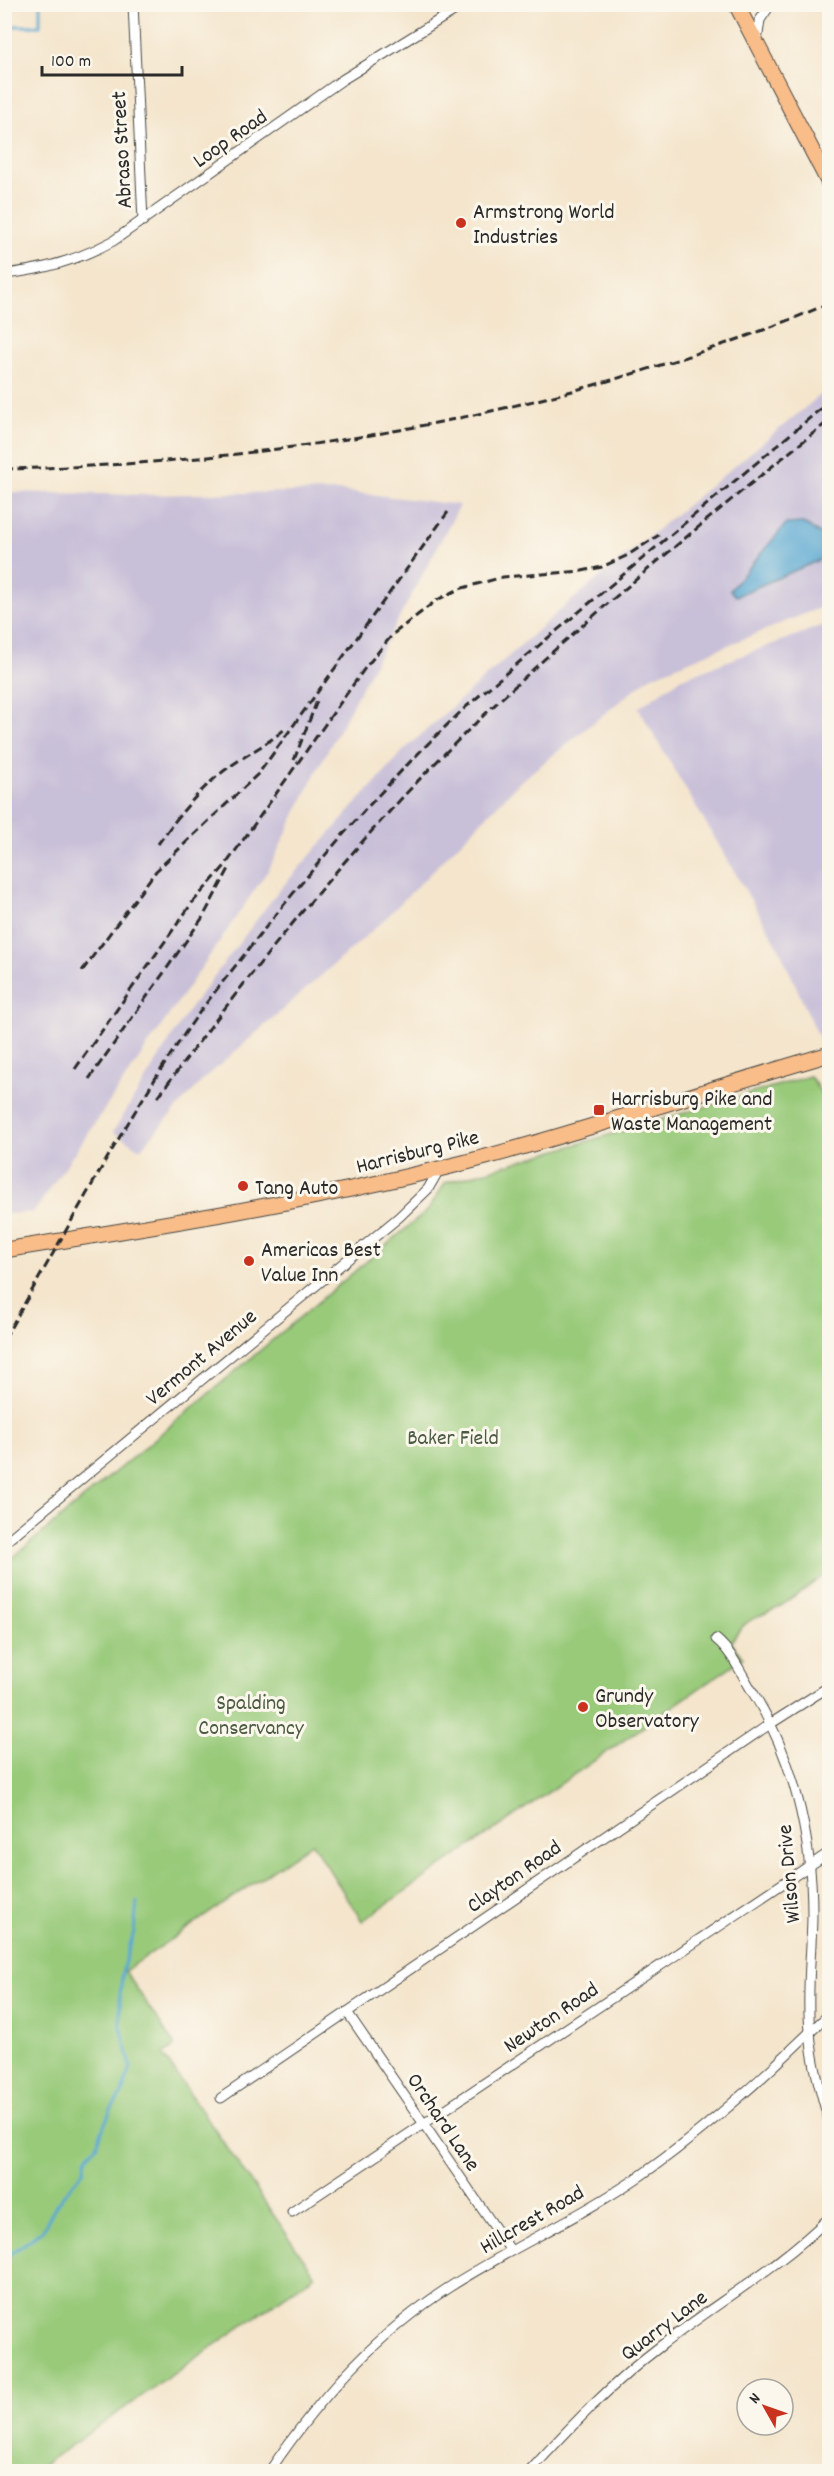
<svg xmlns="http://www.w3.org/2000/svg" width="834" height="2476" viewBox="0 0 834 2476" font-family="Dekko,sans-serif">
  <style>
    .industrial { fill: #c8bfd8 }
    .green { fill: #99ca7a; stroke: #627a52; stroke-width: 1.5 }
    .water { fill: #58a7d2; stroke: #42697e; stroke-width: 1.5 }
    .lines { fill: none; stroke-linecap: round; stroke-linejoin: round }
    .stream { stroke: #58a7d2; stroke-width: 3 }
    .minor-casing { stroke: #494743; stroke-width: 11 }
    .primary-casing { stroke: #494743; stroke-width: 17 }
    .minor { stroke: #fff; stroke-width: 9 }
    .primary { stroke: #f8bd89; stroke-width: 15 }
    .rail { stroke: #2b2b2b; stroke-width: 3; stroke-dasharray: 9 4.5; stroke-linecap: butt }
    .poi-dot { fill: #c8321e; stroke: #fbf7ec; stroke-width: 2 }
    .labels { text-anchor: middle; stroke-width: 6; stroke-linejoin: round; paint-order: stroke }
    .street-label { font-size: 22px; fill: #2b2b2b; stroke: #fbf7ec }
    .poi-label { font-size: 22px; fill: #2b2b2b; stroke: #fbf7ec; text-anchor: start }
    .park-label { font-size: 22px; fill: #4c5b43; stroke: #fbf7ec }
  </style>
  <rect width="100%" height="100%" fill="#fbf7ec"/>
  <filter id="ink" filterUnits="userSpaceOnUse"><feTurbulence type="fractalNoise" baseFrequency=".0167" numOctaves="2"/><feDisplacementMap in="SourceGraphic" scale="12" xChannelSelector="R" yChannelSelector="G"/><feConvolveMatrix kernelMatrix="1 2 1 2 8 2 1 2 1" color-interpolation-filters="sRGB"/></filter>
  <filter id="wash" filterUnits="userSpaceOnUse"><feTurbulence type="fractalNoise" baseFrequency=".008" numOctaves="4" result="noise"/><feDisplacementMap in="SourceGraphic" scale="24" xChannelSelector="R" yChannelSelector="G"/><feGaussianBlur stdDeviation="1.35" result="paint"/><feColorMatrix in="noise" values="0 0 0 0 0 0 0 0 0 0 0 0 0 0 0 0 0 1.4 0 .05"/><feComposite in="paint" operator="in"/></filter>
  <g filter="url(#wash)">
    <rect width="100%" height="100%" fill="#f4e5cc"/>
    <g class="industrial">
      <path d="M 829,388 L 829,604 L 650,677 L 521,781 L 383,921 L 204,1079 L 140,1149 L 113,1132 L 188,1011 L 276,894 L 404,750 L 560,610 Z"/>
      <path d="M 341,491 L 460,505 L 314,776 L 269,869 L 34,1212 L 5,1214 L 5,492 L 145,495 Z"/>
      <path d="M 829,623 L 830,1040 L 821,1042 L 777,944 L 638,708 L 680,679 Z"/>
    </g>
    <path class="green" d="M 810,1076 L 830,1107 L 829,1572 C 813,1583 796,1597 779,1607 C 754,1620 747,1616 731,1642 L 743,1658 L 362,1921 L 312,1843 L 125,1971 L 175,2046 L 163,2055 L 315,2275 L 33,2472 L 5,2471 L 5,1564 L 428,1210 L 445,1183 Z"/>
    <path class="water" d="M 803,523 L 829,540 L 829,556 L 736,596 L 730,590 L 786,524 Z"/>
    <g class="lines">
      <g class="stream">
        <path d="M 4,26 L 40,26 L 40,4"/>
        <path d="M 4,2259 L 42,2231 L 57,2203 L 84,2170 L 86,2158 L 96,2147 L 110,2111 L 122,2093 L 131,2067 L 120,2023 L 120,1995 L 123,1968 L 134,1932 L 137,1902"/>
      </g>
    </g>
  </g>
  <g filter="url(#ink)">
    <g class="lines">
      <defs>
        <g id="minor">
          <path d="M 133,4 L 143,221"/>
          <path d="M 757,42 L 760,20 L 771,4"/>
          <path d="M 4,274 C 44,270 78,260 113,241 L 342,80 L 465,4"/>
          <path d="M 4,1543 L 399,1217 L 428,1189 L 440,1168"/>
          <path d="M 716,1639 C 732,1652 741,1673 752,1691 C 793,1756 812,1836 812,1913 C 812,1952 806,1991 810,2031 C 812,2063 821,2093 830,2124"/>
          <path d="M 347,2012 L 511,2251"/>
          <path d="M 221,2098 L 770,1724 L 830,1686"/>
          <path d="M 292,2212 L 830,1852"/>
          <path d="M 269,2472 C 317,2400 375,2335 448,2288 C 510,2248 579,2218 640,2176 C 676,2151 710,2123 743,2094 C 773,2069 800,2040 830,2014"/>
          <path d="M 529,2472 C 570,2427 613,2382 662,2345 C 718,2302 779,2267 830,2217"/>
        </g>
        <g id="primary">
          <path d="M 736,4 L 830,185"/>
          <path d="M 4,1250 C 166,1224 328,1199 486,1157 C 601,1126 715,1087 830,1054"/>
        </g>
      </defs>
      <use href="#minor" class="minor-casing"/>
      <use href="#primary" class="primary-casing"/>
      <use href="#minor" class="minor"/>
      <use href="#primary" class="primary"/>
      <g class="rail">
        <path d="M 4,469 C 221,465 435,434 642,371 C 705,351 769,330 830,303"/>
        <path d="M 294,760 L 317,701"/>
        <path d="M 158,844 C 176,819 196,793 220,774 C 241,757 265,746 285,729"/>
        <path d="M 82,971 L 156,871 L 259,773 L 448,512"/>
        <path d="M 75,1069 L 192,903 L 224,867 L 365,668 L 393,634 L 437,600 L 459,589 L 503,577 L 582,571 L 602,567 L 628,555 L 659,535"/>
        <path d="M 89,1079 L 203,917 L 230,867"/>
        <path d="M 158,1097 C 238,988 322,883 414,785 C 496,699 586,621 677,545 C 727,503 778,461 830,420"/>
        <path d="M 4,1339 C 66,1233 124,1121 194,1020 C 213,993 235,967 255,941 C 320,858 390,778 467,706 L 830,401"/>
      </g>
    </g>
  </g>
  <g class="poi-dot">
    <circle cx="461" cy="223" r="6"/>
    <rect x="593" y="1104" width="12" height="12" rx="3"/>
    <circle cx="243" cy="1186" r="6"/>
    <circle cx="249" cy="1261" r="6"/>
    <circle cx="583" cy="1707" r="6"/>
  </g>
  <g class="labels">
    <g class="street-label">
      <text transform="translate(229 137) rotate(-35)" y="8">Loop Road</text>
      <text transform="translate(120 150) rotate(-93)" y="8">Abraso Street</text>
      <text transform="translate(417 1150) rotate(-14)" y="8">Harrisburg Pike</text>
      <text transform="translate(200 1356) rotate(-40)" y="8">Vermont Avenue</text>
      <text transform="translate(787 1874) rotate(-95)" y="8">Wilson Drive</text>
      <text transform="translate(513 1875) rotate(-35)" y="8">Clayton Road</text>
      <text transform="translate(550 2016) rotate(-34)" y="8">Newton Road</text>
      <text transform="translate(445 2121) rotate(56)" y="8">Orchard Lane</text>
      <text transform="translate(531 2218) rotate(-30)" y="8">Hillcrest Road</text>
      <text transform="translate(663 2324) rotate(-37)" y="8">Quarry Lane</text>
    </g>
    <g class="poi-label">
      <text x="473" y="218">Armstrong World<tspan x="473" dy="25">Industries</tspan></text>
      <text x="611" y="1105">Harrisburg Pike and<tspan x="611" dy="25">Waste Management</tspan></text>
      <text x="255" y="1194">Tang Auto</text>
      <text x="261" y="1256">Americas Best<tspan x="261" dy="25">Value Inn</tspan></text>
      <text x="595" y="1702">Grundy<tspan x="595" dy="25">Observatory</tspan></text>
    </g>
    <g class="park-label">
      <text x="453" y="1444">Baker Field</text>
      <text x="251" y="1709">Spalding<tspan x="251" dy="25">Conservancy</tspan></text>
    </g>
  </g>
  <rect width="834" height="2476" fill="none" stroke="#fbf7ec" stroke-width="24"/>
  <g transform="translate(765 2407) rotate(310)"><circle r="28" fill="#fbf7ec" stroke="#a8a59f" stroke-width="1.5"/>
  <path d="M0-4.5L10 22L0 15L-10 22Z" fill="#c8321e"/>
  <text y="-9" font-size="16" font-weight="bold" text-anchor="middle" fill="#2b2b2b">N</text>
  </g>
  <path d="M42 66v9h140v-9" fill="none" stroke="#2b2b2b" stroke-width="3"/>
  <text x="51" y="66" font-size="18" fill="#2b2b2b" stroke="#fbf7ec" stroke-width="4.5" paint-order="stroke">100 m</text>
</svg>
